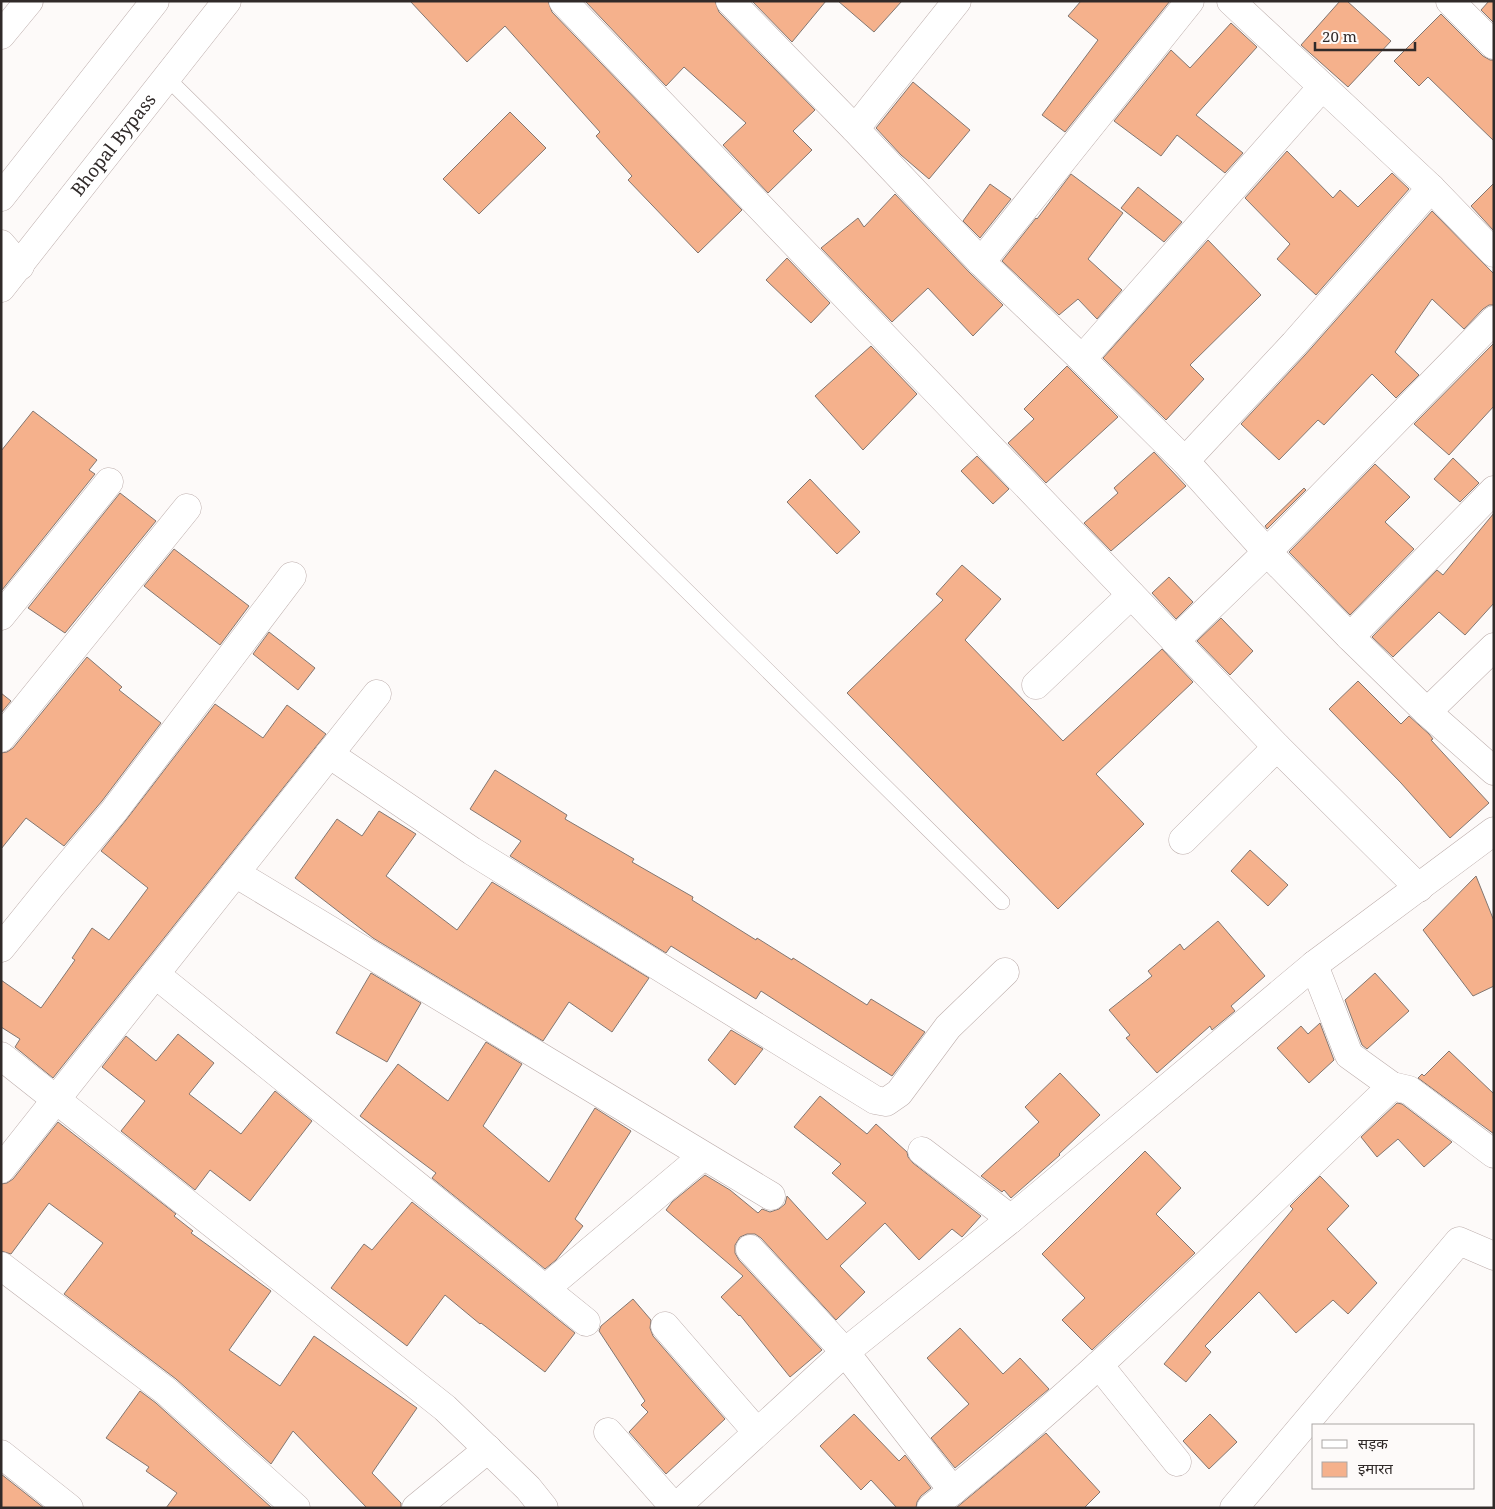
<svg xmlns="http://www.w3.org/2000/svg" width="1495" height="1509" viewBox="0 0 1495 1509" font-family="'Noto Serif','Noto Sans Devanagari',serif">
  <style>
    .building { fill: #f5b18c; stroke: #837771 }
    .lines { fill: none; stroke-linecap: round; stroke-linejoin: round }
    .lane-casing { stroke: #bdaeac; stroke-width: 16 }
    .street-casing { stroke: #bdaeac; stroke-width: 29 }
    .primary-casing { stroke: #bdaeac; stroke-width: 29 }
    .lane { stroke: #fff; stroke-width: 15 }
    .street { stroke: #fff; stroke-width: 28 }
    .primary { stroke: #fff; stroke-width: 28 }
    .labels { text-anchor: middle; stroke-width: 4; stroke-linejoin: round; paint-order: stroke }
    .street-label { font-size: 18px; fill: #302a29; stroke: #fdfaf9 }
  </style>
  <rect width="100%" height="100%" fill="#fdfaf9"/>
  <g class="building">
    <path d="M 410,1 L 548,1 L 552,12 L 742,210 L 698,253 L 628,180 L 632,176 L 596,136 L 600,132 L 505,26 L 467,62 Z"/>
    <path d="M 585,1 L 715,1 L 719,12 L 815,110 L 793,131 L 812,150 L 768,193 L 723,145 L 746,123 L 684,67 L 666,86 Z"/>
    <path d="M 752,1 L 826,1 L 792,42 Z"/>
    <path d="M 838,1 L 902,1 L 874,32 Z"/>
    <path d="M 1081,1 L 1170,1 L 1065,132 L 1042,115 L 1098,40 L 1068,16 Z"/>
    <path d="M 1340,1 L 1347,1 L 1391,41 L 1348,87 L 1301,45 Z"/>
    <path d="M 1489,1 L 1494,1 L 1494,23 L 1481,10 Z"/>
    <path d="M 1441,14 L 1483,56 L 1490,60 L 1494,60 L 1494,141 L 1428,77 L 1419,86 L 1394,61 Z"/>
    <path d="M 1231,23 L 1257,47 L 1196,115 L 1243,153 L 1225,173 L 1177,135 L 1161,156 L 1114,121 L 1171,50 L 1190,68 Z"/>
    <path d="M 913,82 L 970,130 L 929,179 L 901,155 L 876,128 Z"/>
    <path d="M 510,112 L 546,148 L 479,214 L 443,179 Z"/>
    <path d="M 1287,151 L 1333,198 L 1340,190 L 1358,207 L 1392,173 L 1409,189 L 1316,295 L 1277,259 L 1290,244 L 1245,198 Z"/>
    <path d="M 1071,174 L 1123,213 L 1088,259 L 1122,290 L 1097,319 L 1078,299 L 1059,315 L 1002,261 L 1036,218 L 1037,219 Z"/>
    <path d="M 1494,183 L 1494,229 L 1493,230 L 1471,206 Z"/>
    <path d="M 990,184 L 1011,199 L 980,238 L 963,221 Z"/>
    <path d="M 1138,187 L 1182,222 L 1164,242 L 1121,208 Z"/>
    <path d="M 895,194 L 970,273 L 1003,305 L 973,336 L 928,288 L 892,322 L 821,248 L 858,218 L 864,227 Z"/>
    <path d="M 1432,211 L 1494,274 L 1494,305 L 1489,305 L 1483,309 L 1464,329 L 1432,299 L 1395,352 L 1419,375 L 1396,398 L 1372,374 L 1324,425 L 1318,420 L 1279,460 L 1241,424 L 1305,355 Z"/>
    <path d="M 1208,240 L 1261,295 L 1190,365 L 1204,379 L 1166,420 L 1103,358 Z"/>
    <path d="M 787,258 L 830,303 L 811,323 L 766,280 Z"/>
    <path d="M 1494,343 L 1494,406 L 1449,455 L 1414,424 Z"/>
    <path d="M 871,346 L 917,394 L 863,450 L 815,396 Z"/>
    <path d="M 1067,366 L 1118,417 L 1046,483 L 1008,443 L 1034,419 L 1024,409 Z"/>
    <path d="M 33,411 L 97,460 L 89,470 L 95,474 L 2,590 L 1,451 Z"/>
    <path d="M 1154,452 L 1186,486 L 1111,551 L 1084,523 L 1118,493 L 1114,488 Z"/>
    <path d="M 977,456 L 1009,489 L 993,504 L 961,471 Z"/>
    <path d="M 1453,458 L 1479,483 L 1460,502 L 1434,479 Z"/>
    <path d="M 1375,464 L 1410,497 L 1385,522 L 1414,549 L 1350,615 L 1289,552 Z"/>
    <path d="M 810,479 L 860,532 L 837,554 L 787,502 Z"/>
    <path d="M 1304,488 L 1306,490 L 1267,529 L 1265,526 Z"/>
    <path d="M 120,493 L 156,521 L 65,633 L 28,608 Z"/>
    <path d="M 1494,513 L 1494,603 L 1465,635 L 1439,612 L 1393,657 L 1372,637 L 1437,570 L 1443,575 Z"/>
    <path d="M 174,549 L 249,606 L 220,645 L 144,586 Z"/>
    <path d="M 962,565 L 1001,599 L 965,640 L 1063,741 L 1162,649 L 1193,682 L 1096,774 L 1144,824 L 1058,909 L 847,693 L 943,600 L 936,594 Z"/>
    <path d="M 1169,577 L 1193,602 L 1176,619 L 1152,593 Z"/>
    <path d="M 1221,618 L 1253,651 L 1230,675 L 1197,641 Z"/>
    <path d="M 269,632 L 315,668 L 298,690 L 253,654 Z"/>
    <path d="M 87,657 L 122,687 L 119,690 L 161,723 L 102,801 L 64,846 L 26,818 L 1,849 L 1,753 L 7,752 L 13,748 Z"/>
    <path d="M 1358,681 L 1401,724 L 1409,716 L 1429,734 L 1433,739 L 1431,740 L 1489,803 L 1450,838 L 1401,783 L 1329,709 Z"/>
    <path d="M 1,693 L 11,701 L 1,713 Z"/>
    <path d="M 215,704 L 263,738 L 287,705 L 326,734 L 53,1078 L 15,1047 L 20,1039 L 1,1027 L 1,980 L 41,1008 L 75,960 L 72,958 L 92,928 L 109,940 L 148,888 L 101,851 L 126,820 Z"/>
    <path d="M 495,770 L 567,815 L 565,819 L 634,859 L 632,862 L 693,897 L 692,900 L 756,940 L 757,938 L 792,960 L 793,958 L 867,1005 L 871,999 L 925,1032 L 892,1076 L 761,991 L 756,999 L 671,946 L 666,953 L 510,856 L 521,841 L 470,809 Z"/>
    <path d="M 379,811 L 416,834 L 386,876 L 457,930 L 492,882 L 649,978 L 612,1032 L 569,1002 L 543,1041 L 373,938 L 295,878 L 337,819 L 362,836 Z"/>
    <path d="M 1250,850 L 1288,885 L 1268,906 L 1231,871 Z"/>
    <path d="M 1476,876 L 1494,921 L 1494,986 L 1473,996 L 1423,930 Z"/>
    <path d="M 1218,921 L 1265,976 L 1231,1006 L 1235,1011 L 1212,1030 L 1210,1026 L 1157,1073 L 1126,1038 L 1130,1035 L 1109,1010 L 1152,976 L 1148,971 L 1180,944 L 1184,950 Z"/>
    <path d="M 371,973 L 421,1003 L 387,1062 L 336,1033 Z"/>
    <path d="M 1375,973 L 1409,1011 L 1367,1049 L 1362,1045 L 1345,1000 Z"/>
    <path d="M 1320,1023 L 1334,1060 L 1309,1083 L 1277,1048 L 1301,1026 L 1308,1034 Z"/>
    <path d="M 731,1030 L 763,1049 L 735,1085 L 708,1060 Z"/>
    <path d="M 178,1034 L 214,1063 L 189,1094 L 241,1134 L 275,1091 L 312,1121 L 250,1201 L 210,1170 L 195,1190 L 121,1131 L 145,1101 L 102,1067 L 126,1036 L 156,1061 Z"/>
    <path d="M 486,1042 L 522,1064 L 483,1126 L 549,1182 L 595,1108 L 631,1131 L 575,1219 L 583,1226 L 556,1260 L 545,1269 L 432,1178 L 436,1173 L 360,1116 L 398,1064 L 448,1101 Z"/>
    <path d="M 1449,1051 L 1494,1094 L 1494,1134 L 1418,1078 L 1422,1074 L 1424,1076 Z"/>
    <path d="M 1060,1073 L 1100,1115 L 1059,1154 L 1060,1155 L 1011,1198 L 1004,1190 L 1002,1192 L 981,1176 L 1039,1122 L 1025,1107 Z"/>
    <path d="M 820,1096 L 867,1134 L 876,1124 L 907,1152 L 908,1157 L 913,1163 L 981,1216 L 962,1237 L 952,1229 L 919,1260 L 885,1223 L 840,1266 L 865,1292 L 836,1320 L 761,1238 L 755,1234 L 747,1234 L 740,1237 L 735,1245 L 735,1253 L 739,1260 L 822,1350 L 790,1377 L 740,1315 L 739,1316 L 721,1297 L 743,1276 L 666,1210 L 672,1202 L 705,1175 L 730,1190 L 758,1213 L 762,1209 L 770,1212 L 779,1209 L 785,1204 L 787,1196 L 827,1240 L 866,1203 L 832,1173 L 841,1164 L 794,1127 Z"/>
    <path d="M 1397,1103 L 1402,1104 L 1452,1142 L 1424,1167 L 1398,1139 L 1377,1157 L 1361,1137 Z"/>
    <path d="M 58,1122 L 176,1214 L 174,1216 L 193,1231 L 191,1233 L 271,1291 L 229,1350 L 280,1386 L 314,1336 L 417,1408 L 372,1473 L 401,1503 L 401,1508 L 367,1508 L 293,1431 L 271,1464 L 176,1379 L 64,1294 L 103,1243 L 49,1203 L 11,1254 L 1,1251 L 1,1184 L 7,1183 L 13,1179 Z"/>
    <path d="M 1145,1151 L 1181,1188 L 1156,1214 L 1195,1253 L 1092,1350 L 1062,1320 L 1085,1298 L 1042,1254 Z"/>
    <path d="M 1320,1176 L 1349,1206 L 1327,1229 L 1377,1283 L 1348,1314 L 1333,1300 L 1296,1333 L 1259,1292 L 1205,1346 L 1211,1352 L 1186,1382 L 1164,1364 L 1293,1209 L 1290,1206 Z"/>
    <path d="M 412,1202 L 575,1333 L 545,1372 L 481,1323 L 480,1324 L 445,1295 L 407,1346 L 331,1288 L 364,1244 L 372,1250 Z"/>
    <path d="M 633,1299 L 651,1320 L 650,1328 L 653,1336 L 725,1419 L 666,1474 L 629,1432 L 648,1412 L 641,1405 L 645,1401 L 599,1331 L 601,1326 Z"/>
    <path d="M 960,1328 L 1003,1374 L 1020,1358 L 1049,1389 L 955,1468 L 931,1438 L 969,1404 L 927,1358 Z"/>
    <path d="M 140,1391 L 156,1403 L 272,1508 L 166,1508 L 177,1493 L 146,1471 L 149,1467 L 106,1438 Z"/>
    <path d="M 854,1414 L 899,1461 L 905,1455 L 931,1488 L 921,1496 L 917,1502 L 916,1508 L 897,1508 L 871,1480 L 861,1490 L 820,1446 Z"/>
    <path d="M 1210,1414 L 1237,1442 L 1209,1469 L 1183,1441 Z"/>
    <path d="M 1046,1433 L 1100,1492 L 1084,1508 L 956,1508 Z"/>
    <path d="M 1,1474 L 44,1508 L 1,1508 Z"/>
  </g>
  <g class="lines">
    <defs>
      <path id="lane" d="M 167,78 L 1002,902"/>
      <g id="street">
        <path d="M 563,1 L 1277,747 L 1419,888"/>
        <path d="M 730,1 L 855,129 L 981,262 L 1082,359 L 1185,461 L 1267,552 L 1350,637 L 1427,712 L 1494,771"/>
        <path d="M 1231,1 L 1431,188 L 1494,253"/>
        <path d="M 1450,1 L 1494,45"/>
        <path d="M 1,35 L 29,1"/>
        <path d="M 855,129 L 957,1"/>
        <path d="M 1,244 L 20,266"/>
        <path d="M 981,262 L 1190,1"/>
        <path d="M 1082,359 L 1322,87"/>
        <path d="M 1185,461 L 1294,344 L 1431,188"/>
        <path d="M 1,616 L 109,482"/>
        <path d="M 1350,637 L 1494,490"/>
        <path d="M 1175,641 L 1267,552 L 1494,320"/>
        <path d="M 1036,685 L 1131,595"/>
        <path d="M 1427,712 L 1494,647"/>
        <path d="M 1,738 L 187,508"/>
        <path d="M 329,754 L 472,851 L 875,1100 L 886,1102 L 899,1093 L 948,1027 L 1005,972"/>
        <path d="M 1183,840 L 1277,747"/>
        <path d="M 235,873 L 771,1196"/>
        <path d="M 1,948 L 51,886 L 114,811 L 292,576"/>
        <path d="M 1314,965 L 1349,1055 L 1392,1086 L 1409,1090 L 1494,1154"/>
        <path d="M 155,974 L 586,1322"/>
        <path d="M 1,1056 L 445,1408 L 528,1488 L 544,1508"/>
        <path d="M 922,1151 L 1011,1219"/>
        <path d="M 1,1169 L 377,694"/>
        <path d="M 750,1249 L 845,1352 L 953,1491"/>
        <path d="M 1,1266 L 166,1391 L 296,1508"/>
        <path d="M 545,1289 L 703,1156"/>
        <path d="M 665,1326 L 757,1432"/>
        <path d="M 1099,1365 L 1177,1462"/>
        <path d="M 608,1432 L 675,1508"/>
        <path d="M 1,1454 L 69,1508"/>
        <path d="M 416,1508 L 488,1449"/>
        <path d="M 675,1508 L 845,1352 L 1011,1219 L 1314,965 L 1494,831"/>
        <path d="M 931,1508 C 1095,1379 1241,1229 1392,1086"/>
        <path d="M 1234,1508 L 1459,1241 L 1494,1256"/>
      </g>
      <g id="primary">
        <path d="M 1,197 L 155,1"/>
        <path id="s1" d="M 1,288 L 227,1"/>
      </g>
    </defs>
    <use href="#lane" class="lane-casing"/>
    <use href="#street" class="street-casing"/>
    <use href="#primary" class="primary-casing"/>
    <use href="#lane" class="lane"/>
    <use href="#street" class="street"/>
    <use href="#primary" class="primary"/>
  </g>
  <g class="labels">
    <g class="street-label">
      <text dy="6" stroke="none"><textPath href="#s1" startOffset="182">Bhopal Bypass</textPath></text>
    </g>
  </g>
  <rect width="1495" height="1509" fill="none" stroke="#302a29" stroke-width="5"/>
  <rect x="1312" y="1424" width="162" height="65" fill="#fdfaf9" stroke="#aba7a6"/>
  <rect x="1322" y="1440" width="25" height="8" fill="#ffffff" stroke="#aba7a6"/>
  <text x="1358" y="1449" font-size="15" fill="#302a29">सड़क</text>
  <rect x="1322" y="1462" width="25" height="15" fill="#f5b18c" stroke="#aba7a6"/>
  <text x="1358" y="1474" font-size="15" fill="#302a29">इमारत</text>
  <path d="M1315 42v8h100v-8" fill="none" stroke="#302a29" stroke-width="2.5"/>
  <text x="1322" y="42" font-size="15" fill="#302a29" stroke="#fdfaf9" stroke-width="4" paint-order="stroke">20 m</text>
</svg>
